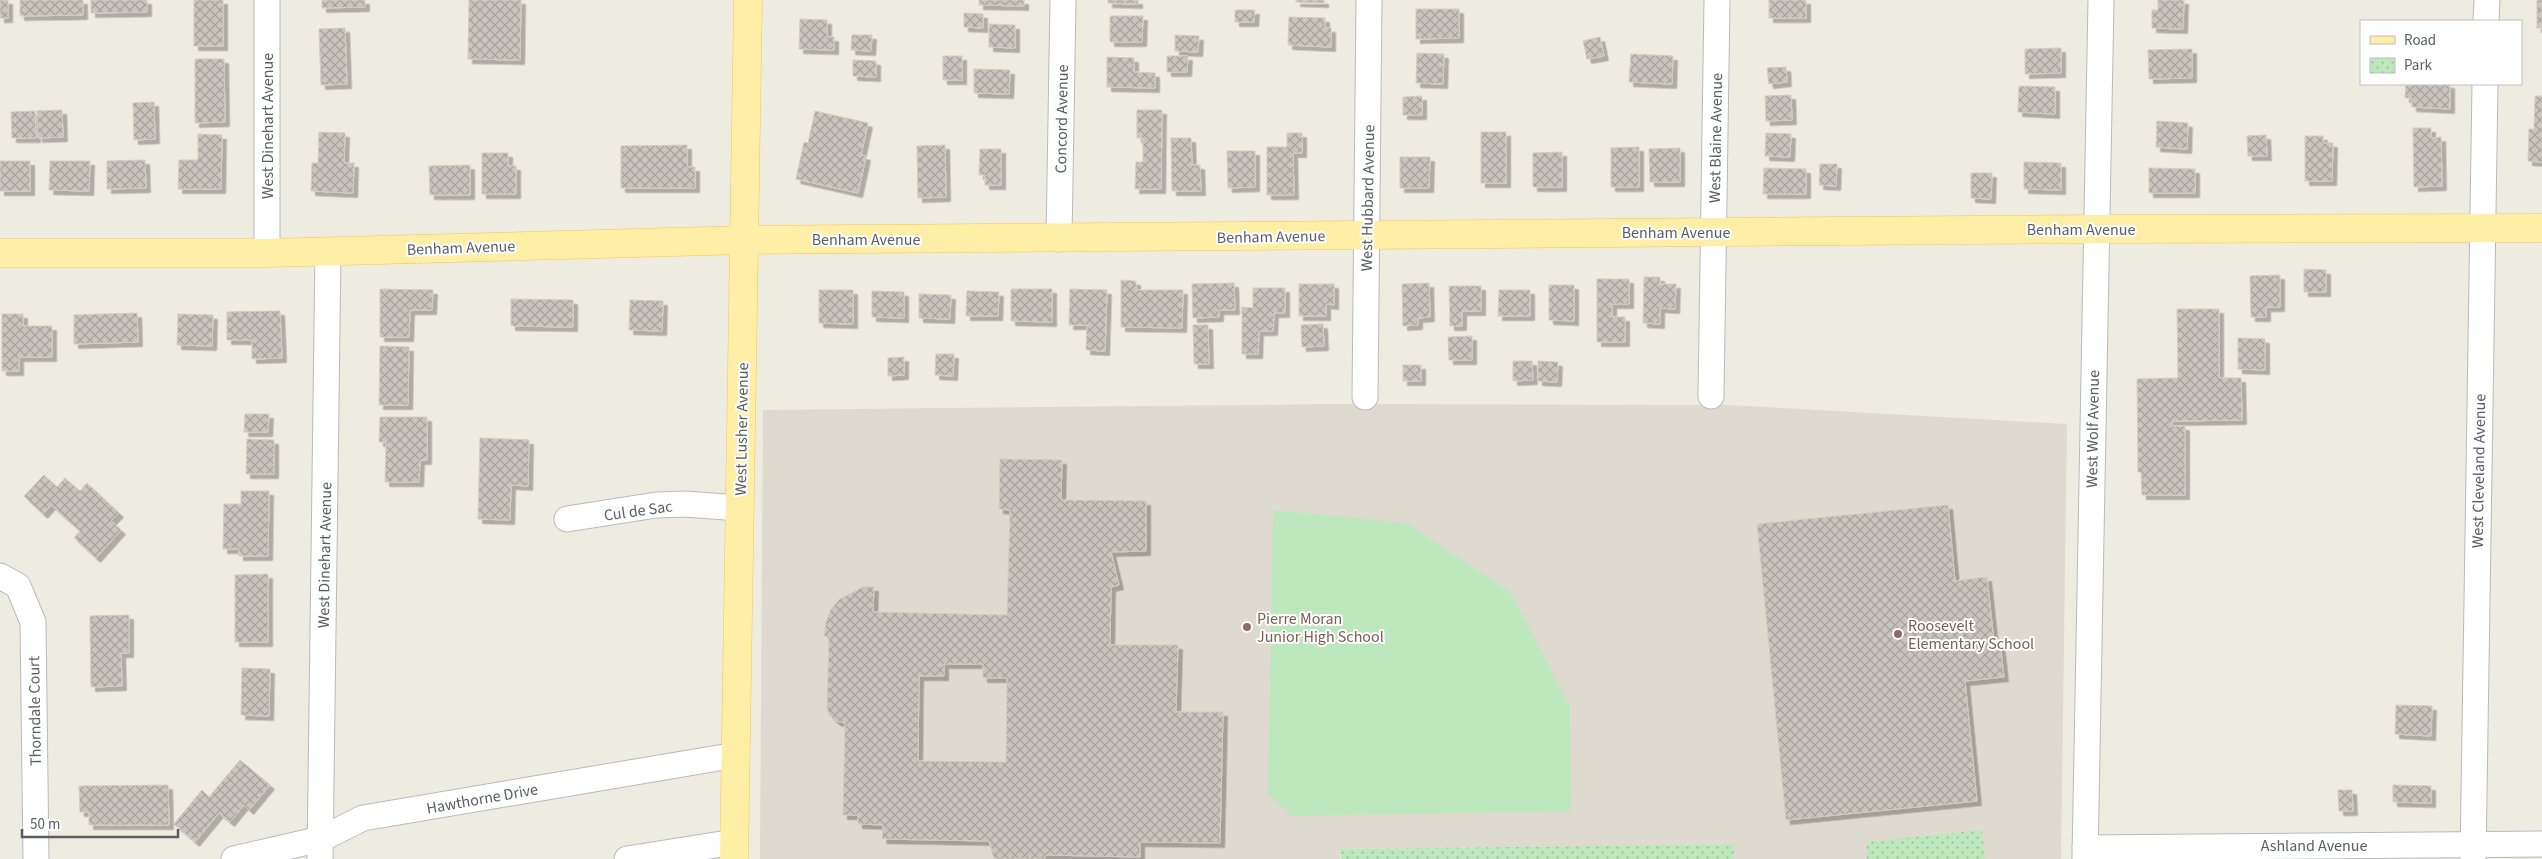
<svg xmlns="http://www.w3.org/2000/svg" width="2542" height="859" viewBox="0 0 2542 859" font-family="'Source Sans 3',sans-serif">
  <style>
    .education { fill: #dedad0 }
    .park { fill: url(#park-dots) }
    .pitch { fill: #bde7bc }
    .building { fill: url(#building-cross-hatch); stroke: #d3ccbf; fill-rule: evenodd; filter: url(#shadow) }
    .lines { fill: none; stroke-linecap: round; stroke-linejoin: round }
    .minor-casing { stroke: #b7babf; stroke-width: 27 }
    .major-casing { stroke: #f8c550; stroke-width: 29 }
    .minor { stroke: #fff; stroke-width: 25 }
    .major { stroke: #ffeea5; stroke-width: 28 }
    .education-dot { fill: #8d6e63; stroke: #fff; stroke-width: 2 }
    .labels { text-anchor: middle; stroke-width: 4; stroke-linejoin: round; paint-order: stroke }
    .street-label { font-size: 16px; fill: #5a5e63; stroke: #fff }
    .education-label { font-size: 16px; fill: #785e54; stroke: #fff; text-anchor: start }
  </style>
  <defs>
    <pattern id="park-dots" width="8" height="8" patternUnits="userSpaceOnUse" patternTransform="scale(1.25)"><rect width="8" height="8" fill="#bde7bc"/><path d="M2 2h.1M6 6h.1" fill="none" stroke="#9dbe9c" stroke-width="1.8" stroke-linecap="round"/></pattern>
    <pattern id="building-cross-hatch" width="8" height="8" patternUnits="userSpaceOnUse" patternTransform="scale(1.25)"><rect width="8" height="8" fill="#c9c5be"/><path d="M0 0l8 8M0 8l8-8" fill="none" stroke="#a6a39e"/></pattern>
    <filter id="shadow"><feDropShadow dx="4.5" dy="4.5" stdDeviation="0" flood-color="#0004"/></filter>
  </defs>
  <rect width="100%" height="100%" fill="#eeebe1"/>
  <path class="education" d="M 1333,404 L 1729,405 L 2067,424 L 2061,859 L 1734,859 L 1733,844 L 1340,849 L 1340,859 L 760,859 L 763,410 Z"/>
  <g class="park">
    <path d="M 1982,830 L 1985,859 L 1867,859 L 1866,842 Z"/>
    <path d="M 1734,844 L 1734,859 L 1341,859 L 1340,849 Z"/>
  </g>
  <path class="pitch" d="M 1273,510 L 1406,523 L 1510,592 L 1570,707 L 1571,811 L 1292,816 L 1268,794 Z"/>
  <g class="building">
    <rect x="0" y="0" width="8" height="18"/>
    <path d="M 20,0 L 83,0 L 83,15 L 20,16 Z"/>
    <path d="M 91,0 L 147,0 L 147,12 L 91,13 Z"/>
    <rect x="194" y="0" width="29" height="46"/>
    <path d="M 322,0 L 365,0 L 365,7 L 322,8 Z"/>
    <path d="M 469,0 L 521,0 L 520,60 L 468,59 Z"/>
    <path d="M 979,0 L 1024,0 L 1024,6 L 979,5 Z"/>
    <path d="M 1108,0 L 1138,0 L 1138,4 L 1108,3 Z"/>
    <path d="M 1296,0 L 1324,0 L 1324,3 L 1296,2 Z"/>
    <rect x="1769" y="0" width="37" height="18"/>
    <path d="M 2158,0 L 2184,0 L 2183,29 L 2152,28 L 2152,10 L 2158,10 Z"/>
    <rect x="2537" y="0" width="5" height="28"/>
    <path d="M 1416,9 L 1459,9 L 1459,38 L 1416,39 Z"/>
    <path d="M 1235,10 L 1255,10 L 1254,22 L 1235,22 Z"/>
    <path d="M 964,13 L 983,14 L 983,28 L 964,27 Z"/>
    <path d="M 1110,16 L 1143,16 L 1142,42 L 1110,42 Z"/>
    <path d="M 1289,17 L 1325,18 L 1325,28 L 1331,28 L 1331,47 L 1288,45 Z"/>
    <path d="M 800,19 L 827,20 L 827,37 L 834,37 L 834,50 L 799,49 Z"/>
    <path d="M 989,24 L 1015,25 L 1015,48 L 989,47 Z"/>
    <path d="M 345,28 L 347,84 L 321,85 L 319,29 Z"/>
    <path d="M 852,35 L 872,35 L 871,51 L 851,50 Z"/>
    <path d="M 1175,35 L 1199,36 L 1198,52 L 1175,51 Z"/>
    <path d="M 1600,37 L 1604,56 L 1587,59 L 1583,41 Z"/>
    <path d="M 2061,48 L 2061,73 L 2025,74 L 2025,49 Z"/>
    <path d="M 2192,49 L 2192,78 L 2149,79 L 2148,50 Z"/>
    <path d="M 1417,53 L 1444,54 L 1443,84 L 1416,83 Z"/>
    <path d="M 1631,54 L 1673,56 L 1672,84 L 1629,82 Z"/>
    <rect x="943" y="56" width="19" height="24"/>
    <path d="M 1167,56 L 1188,56 L 1187,72 L 1167,72 Z"/>
    <path d="M 1107,57 L 1134,58 L 1134,72 L 1155,73 L 1155,88 L 1107,87 Z"/>
    <path d="M 195,59 L 224,59 L 225,122 L 195,123 Z"/>
    <path d="M 853,60 L 876,61 L 876,77 L 853,76 Z"/>
    <path d="M 1786,67 L 1787,82 L 1769,84 L 1767,68 Z"/>
    <path d="M 974,69 L 1010,70 L 1009,94 L 974,93 Z"/>
    <path d="M 2406,84 L 2450,84 L 2450,109 L 2412,107 L 2412,98 L 2405,98 Z"/>
    <path d="M 2019,86 L 2055,87 L 2055,114 L 2018,112 Z"/>
    <path d="M 1791,95 L 1792,120 L 1766,121 L 1765,96 Z"/>
    <path d="M 1422,96 L 1422,115 L 1403,115 L 1403,97 Z"/>
    <path d="M 2535,96 L 2542,96 L 2542,162 L 2528,161 L 2529,129 L 2534,129 Z"/>
    <path d="M 154,102 L 155,139 L 134,140 L 133,103 Z"/>
    <path d="M 62,110 L 63,137 L 38,138 L 37,111 Z"/>
    <path d="M 1137,110 L 1162,110 L 1161,189 L 1135,189 L 1136,162 L 1143,162 L 1143,138 L 1137,138 Z"/>
    <path d="M 35,111 L 36,138 L 12,138 L 11,112 Z"/>
    <path d="M 815,111 L 868,123 L 861,155 L 866,156 L 858,193 L 796,179 L 804,142 L 808,143 Z"/>
    <path d="M 2157,121 L 2188,123 L 2187,149 L 2156,147 Z"/>
    <path d="M 2413,128 L 2431,128 L 2431,138 L 2441,137 L 2442,186 L 2414,187 Z"/>
    <path d="M 319,132 L 345,133 L 344,163 L 354,163 L 353,193 L 311,191 L 312,163 L 318,163 Z"/>
    <rect x="1481" y="132" width="25" height="51"/>
    <path d="M 1287,133 L 1302,133 L 1302,153 L 1293,153 L 1294,195 L 1267,195 L 1267,147 L 1287,147 Z"/>
    <path d="M 1766,133 L 1791,134 L 1790,157 L 1765,156 Z"/>
    <path d="M 198,134 L 222,135 L 221,189 L 178,189 L 179,160 L 198,160 Z"/>
    <path d="M 2266,135 L 2267,156 L 2248,156 L 2247,136 Z"/>
    <path d="M 2305,136 L 2323,136 L 2323,143 L 2333,143 L 2332,181 L 2305,181 Z"/>
    <path d="M 1171,138 L 1191,138 L 1192,165 L 1200,165 L 1201,191 L 1172,191 Z"/>
    <path d="M 687,145 L 687,167 L 695,167 L 695,188 L 621,188 L 621,146 Z"/>
    <path d="M 945,145 L 946,197 L 918,198 L 917,146 Z"/>
    <path d="M 1639,147 L 1639,187 L 1611,187 L 1611,148 Z"/>
    <path d="M 1680,148 L 1680,182 L 1650,182 L 1649,149 Z"/>
    <path d="M 980,149 L 1001,149 L 1001,185 L 985,185 L 985,175 L 979,175 Z"/>
    <path d="M 1227,151 L 1255,151 L 1255,187 L 1228,188 Z"/>
    <path d="M 1562,152 L 1562,187 L 1533,187 L 1533,153 Z"/>
    <path d="M 482,153 L 508,153 L 508,166 L 516,166 L 516,194 L 482,194 Z"/>
    <path d="M 1400,157 L 1430,157 L 1429,188 L 1400,188 Z"/>
    <path d="M 145,160 L 146,188 L 107,189 L 107,161 Z"/>
    <rect x="0" y="161" width="30" height="30"/>
    <path d="M 50,161 L 90,161 L 89,191 L 49,190 Z"/>
    <path d="M 2024,162 L 2061,163 L 2061,190 L 2024,189 Z"/>
    <path d="M 1820,164 L 1837,164 L 1836,186 L 1819,185 Z"/>
    <path d="M 470,165 L 470,195 L 430,195 L 429,166 Z"/>
    <path d="M 1764,168 L 1806,169 L 1806,194 L 1763,194 Z"/>
    <path d="M 2149,168 L 2195,169 L 2195,193 L 2149,193 Z"/>
    <path d="M 1971,173 L 1992,173 L 1991,199 L 1971,198 Z"/>
    <path d="M 2304,269 L 2326,270 L 2326,292 L 2304,292 Z"/>
    <path d="M 2280,275 L 2280,307 L 2266,307 L 2266,317 L 2251,317 L 2250,276 Z"/>
    <path d="M 1644,277 L 1660,277 L 1660,284 L 1676,284 L 1675,309 L 1660,308 L 1660,324 L 1643,323 Z"/>
    <path d="M 1597,279 L 1629,279 L 1629,304 L 1612,304 L 1612,317 L 1625,317 L 1625,342 L 1597,342 Z"/>
    <path d="M 1121,280 L 1136,281 L 1136,290 L 1183,290 L 1182,328 L 1121,327 Z"/>
    <path d="M 1234,283 L 1235,310 L 1219,310 L 1219,317 L 1193,318 L 1192,284 Z"/>
    <path d="M 1429,283 L 1430,317 L 1418,318 L 1418,325 L 1403,326 L 1402,284 Z"/>
    <path d="M 1299,284 L 1334,284 L 1334,305 L 1326,304 L 1326,316 L 1299,316 Z"/>
    <path d="M 1549,285 L 1574,285 L 1574,321 L 1549,320 Z"/>
    <path d="M 1449,286 L 1481,286 L 1481,311 L 1462,311 L 1462,326 L 1450,326 Z"/>
    <path d="M 1253,288 L 1285,288 L 1285,313 L 1274,313 L 1273,331 L 1259,331 L 1258,354 L 1242,354 L 1242,307 L 1253,308 Z"/>
    <path d="M 380,289 L 433,290 L 432,310 L 410,310 L 409,337 L 380,337 Z"/>
    <path d="M 1011,289 L 1052,289 L 1052,322 L 1011,321 Z"/>
    <path d="M 1070,289 L 1107,290 L 1105,351 L 1086,350 L 1087,325 L 1069,325 Z"/>
    <path d="M 819,290 L 853,290 L 853,324 L 819,323 Z"/>
    <path d="M 1499,290 L 1530,290 L 1530,316 L 1498,316 Z"/>
    <path d="M 872,291 L 904,292 L 904,318 L 872,317 Z"/>
    <path d="M 967,291 L 999,292 L 998,316 L 966,316 Z"/>
    <path d="M 919,294 L 951,295 L 950,319 L 919,318 Z"/>
    <path d="M 511,299 L 573,300 L 573,327 L 511,326 Z"/>
    <path d="M 630,300 L 663,301 L 662,331 L 629,330 Z"/>
    <path d="M 2177,309 L 2219,309 L 2219,378 L 2241,378 L 2242,420 L 2172,421 L 2172,426 L 2185,426 L 2185,495 L 2142,495 L 2141,472 L 2138,472 L 2137,379 L 2178,378 Z"/>
    <path d="M 280,311 L 282,358 L 252,359 L 252,340 L 227,340 L 227,312 Z"/>
    <path d="M 137,313 L 138,342 L 74,344 L 74,315 Z"/>
    <path d="M 2,314 L 23,314 L 23,326 L 52,326 L 52,357 L 19,357 L 19,371 L 2,371 Z"/>
    <path d="M 178,314 L 213,315 L 212,346 L 177,345 Z"/>
    <path d="M 1323,324 L 1324,346 L 1302,347 L 1301,325 Z"/>
    <path d="M 1193,325 L 1208,325 L 1209,364 L 1194,364 Z"/>
    <path d="M 1472,336 L 1472,360 L 1449,360 L 1448,337 Z"/>
    <path d="M 2238,338 L 2265,339 L 2265,370 L 2238,369 Z"/>
    <path d="M 380,346 L 409,347 L 408,405 L 379,405 Z"/>
    <path d="M 936,354 L 954,354 L 953,376 L 935,375 Z"/>
    <path d="M 904,357 L 904,375 L 888,376 L 888,358 Z"/>
    <path d="M 1513,361 L 1532,361 L 1533,380 L 1513,381 Z"/>
    <path d="M 1538,361 L 1558,362 L 1557,382 L 1538,381 Z"/>
    <rect x="1403" y="365" width="18" height="16"/>
    <path d="M 245,414 L 269,414 L 268,432 L 244,432 Z"/>
    <path d="M 380,417 L 427,417 L 427,460 L 420,460 L 419,482 L 385,482 L 386,442 L 379,442 Z"/>
    <path d="M 480,438 L 529,440 L 528,486 L 511,485 L 510,520 L 478,519 Z"/>
    <path d="M 247,439 L 274,440 L 274,474 L 246,474 Z"/>
    <path d="M 1000,459 L 1062,460 L 1061,500 L 1146,501 L 1146,551 L 1111,552 L 1119,585 L 1111,587 L 1110,645 L 1178,645 L 1176,712 L 1223,712 L 1220,843 L 1140,842 L 1140,857 L 1046,855 L 1044,859 L 994,859 L 989,841 L 882,839 L 883,825 L 858,824 L 858,815 L 843,815 L 845,723 L 836,721 L 829,715 L 827,707 L 829,639 L 824,635 L 826,621 L 831,609 L 840,599 L 863,587 L 874,587 L 873,612 L 1007,615 L 1010,510 L 999,509 ZM 944,664 L 983,664 L 983,678 L 1007,678 L 1006,762 L 918,761 L 919,676 L 944,676 Z"/>
    <path d="M 44,475 L 57,487 L 65,478 L 80,491 L 87,483 L 119,513 L 111,521 L 121,530 L 96,558 L 74,538 L 80,531 L 51,505 L 43,514 L 24,496 Z"/>
    <path d="M 241,491 L 269,491 L 268,556 L 239,556 L 239,549 L 223,549 L 224,504 L 241,504 Z"/>
    <path d="M 1948,505 L 1955,581 L 1987,577 L 1994,642 L 2000,642 L 2004,677 L 1965,681 L 1977,801 L 1786,820 L 1757,524 Z"/>
    <path d="M 268,574 L 268,642 L 235,642 L 235,575 Z"/>
    <path d="M 129,615 L 129,653 L 121,653 L 122,686 L 91,687 L 90,616 Z"/>
    <path d="M 242,668 L 270,669 L 269,716 L 241,715 Z"/>
    <path d="M 2396,705 L 2432,706 L 2431,736 L 2395,734 Z"/>
    <path d="M 240,760 L 270,785 L 249,810 L 244,805 L 230,822 L 219,813 L 195,842 L 174,824 L 202,790 L 209,797 Z"/>
    <path d="M 168,785 L 169,825 L 89,825 L 89,812 L 80,812 L 79,786 Z"/>
    <path d="M 2393,785 L 2431,786 L 2431,803 L 2393,802 Z"/>
    <path d="M 2338,790 L 2352,790 L 2353,811 L 2339,811 Z"/>
  </g>
  <g class="lines">
    <defs>
      <g id="minor">
        <path d="M 2486,21 L 2487,0"/>
        <path d="M 1059,239 L 1063,0"/>
        <path d="M 267,253 L 267,0"/>
        <path d="M 1711,396 L 1717,0"/>
        <path d="M 1365,397 L 1369,0"/>
        <path d="M 567,519 L 656,505 L 685,504 L 739,508"/>
        <path d="M 0,576 L 18,586 L 33,622 L 36,859"/>
        <path d="M 2085,848 L 2542,844"/>
        <path d="M 234,859 L 321,839 L 363,818 L 736,755"/>
        <path d="M 320,859 L 328,251"/>
        <path d="M 627,859 L 734,842"/>
        <path d="M 2085,859 L 2101,0"/>
        <path d="M 2473,859 L 2485,84"/>
      </g>
      <g id="major">
        <path d="M 0,253 L 267,253 L 746,240 L 2096,229 L 2542,228"/>
        <path d="M 734,859 L 748,0"/>
      </g>
    </defs>
    <use href="#minor" class="minor-casing"/>
    <use href="#major" class="major-casing"/>
    <use href="#minor" class="minor"/>
    <use href="#major" class="major"/>
  </g>
  <g class="education-dot">
    <circle cx="1247" cy="627" r="5"/>
    <circle cx="1898" cy="634" r="5"/>
  </g>
  <g class="labels">
    <g class="street-label">
      <text transform="translate(1061 119) rotate(-89)" y="6">Concord Avenue</text>
      <text transform="translate(267 126) rotate(-90)" y="6">West Dinehart Avenue</text>
      <text transform="translate(1715 138) rotate(-89)" y="6">West Blaine Avenue</text>
      <text transform="translate(1367 198) rotate(-89)" y="6">West Hubbard Avenue</text>
      <text x="2081" y="235">Benham Avenue</text>
      <text x="1676" y="238">Benham Avenue</text>
      <text transform="translate(1271 236) rotate(-1)" y="6">Benham Avenue</text>
      <text x="866" y="245">Benham Avenue</text>
      <text transform="translate(461 247) rotate(-2)" y="6">Benham Avenue</text>
      <text transform="translate(741 429) rotate(-89)" y="6">West Lusher Avenue</text>
      <text transform="translate(2092 429) rotate(-89)" y="6">West Wolf Avenue</text>
      <text transform="translate(2478 471) rotate(-89)" y="6">West Cleveland Avenue</text>
      <text transform="translate(638 510) rotate(-8)" y="6">Cul de Sac</text>
      <text transform="translate(324 555) rotate(-89)" y="6">West Dinehart Avenue</text>
      <text transform="translate(34 711) rotate(-91)" y="6">Thorndale Court</text>
      <text transform="translate(482 798) rotate(-10)" y="6">Hawthorne Drive</text>
      <text x="2314" y="851">Ashland Avenue</text>
    </g>
    <g class="education-label">
      <text x="1257" y="624">Pierre Moran<tspan x="1257" dy="18">Junior High School</tspan></text>
      <text x="1908" y="631">Roosevelt<tspan x="1908" dy="18">Elementary School</tspan></text>
    </g>
  </g>
  <rect x="2360" y="20" width="162" height="65" fill="#ffffff" stroke="#bdbfc1"/>
  <rect x="2370" y="36" width="25" height="8" fill="#ffeea5" stroke="#bdbfc1"/>
  <text x="2404" y="45" font-size="15" fill="#5a5e63">Road</text>
  <rect x="2370" y="58" width="25" height="15" fill="url(#park-dots)" stroke="#bdbfc1"/>
  <text x="2404" y="70" font-size="15" fill="#5a5e63">Park</text>
  <path d="M22 829v8h156v-8" fill="none" stroke="#5a5e63" stroke-width="2.5"/>
  <text x="30" y="829" font-size="15" fill="#5a5e63" stroke="#ffffff" stroke-width="4" paint-order="stroke">50 m</text>
</svg>
